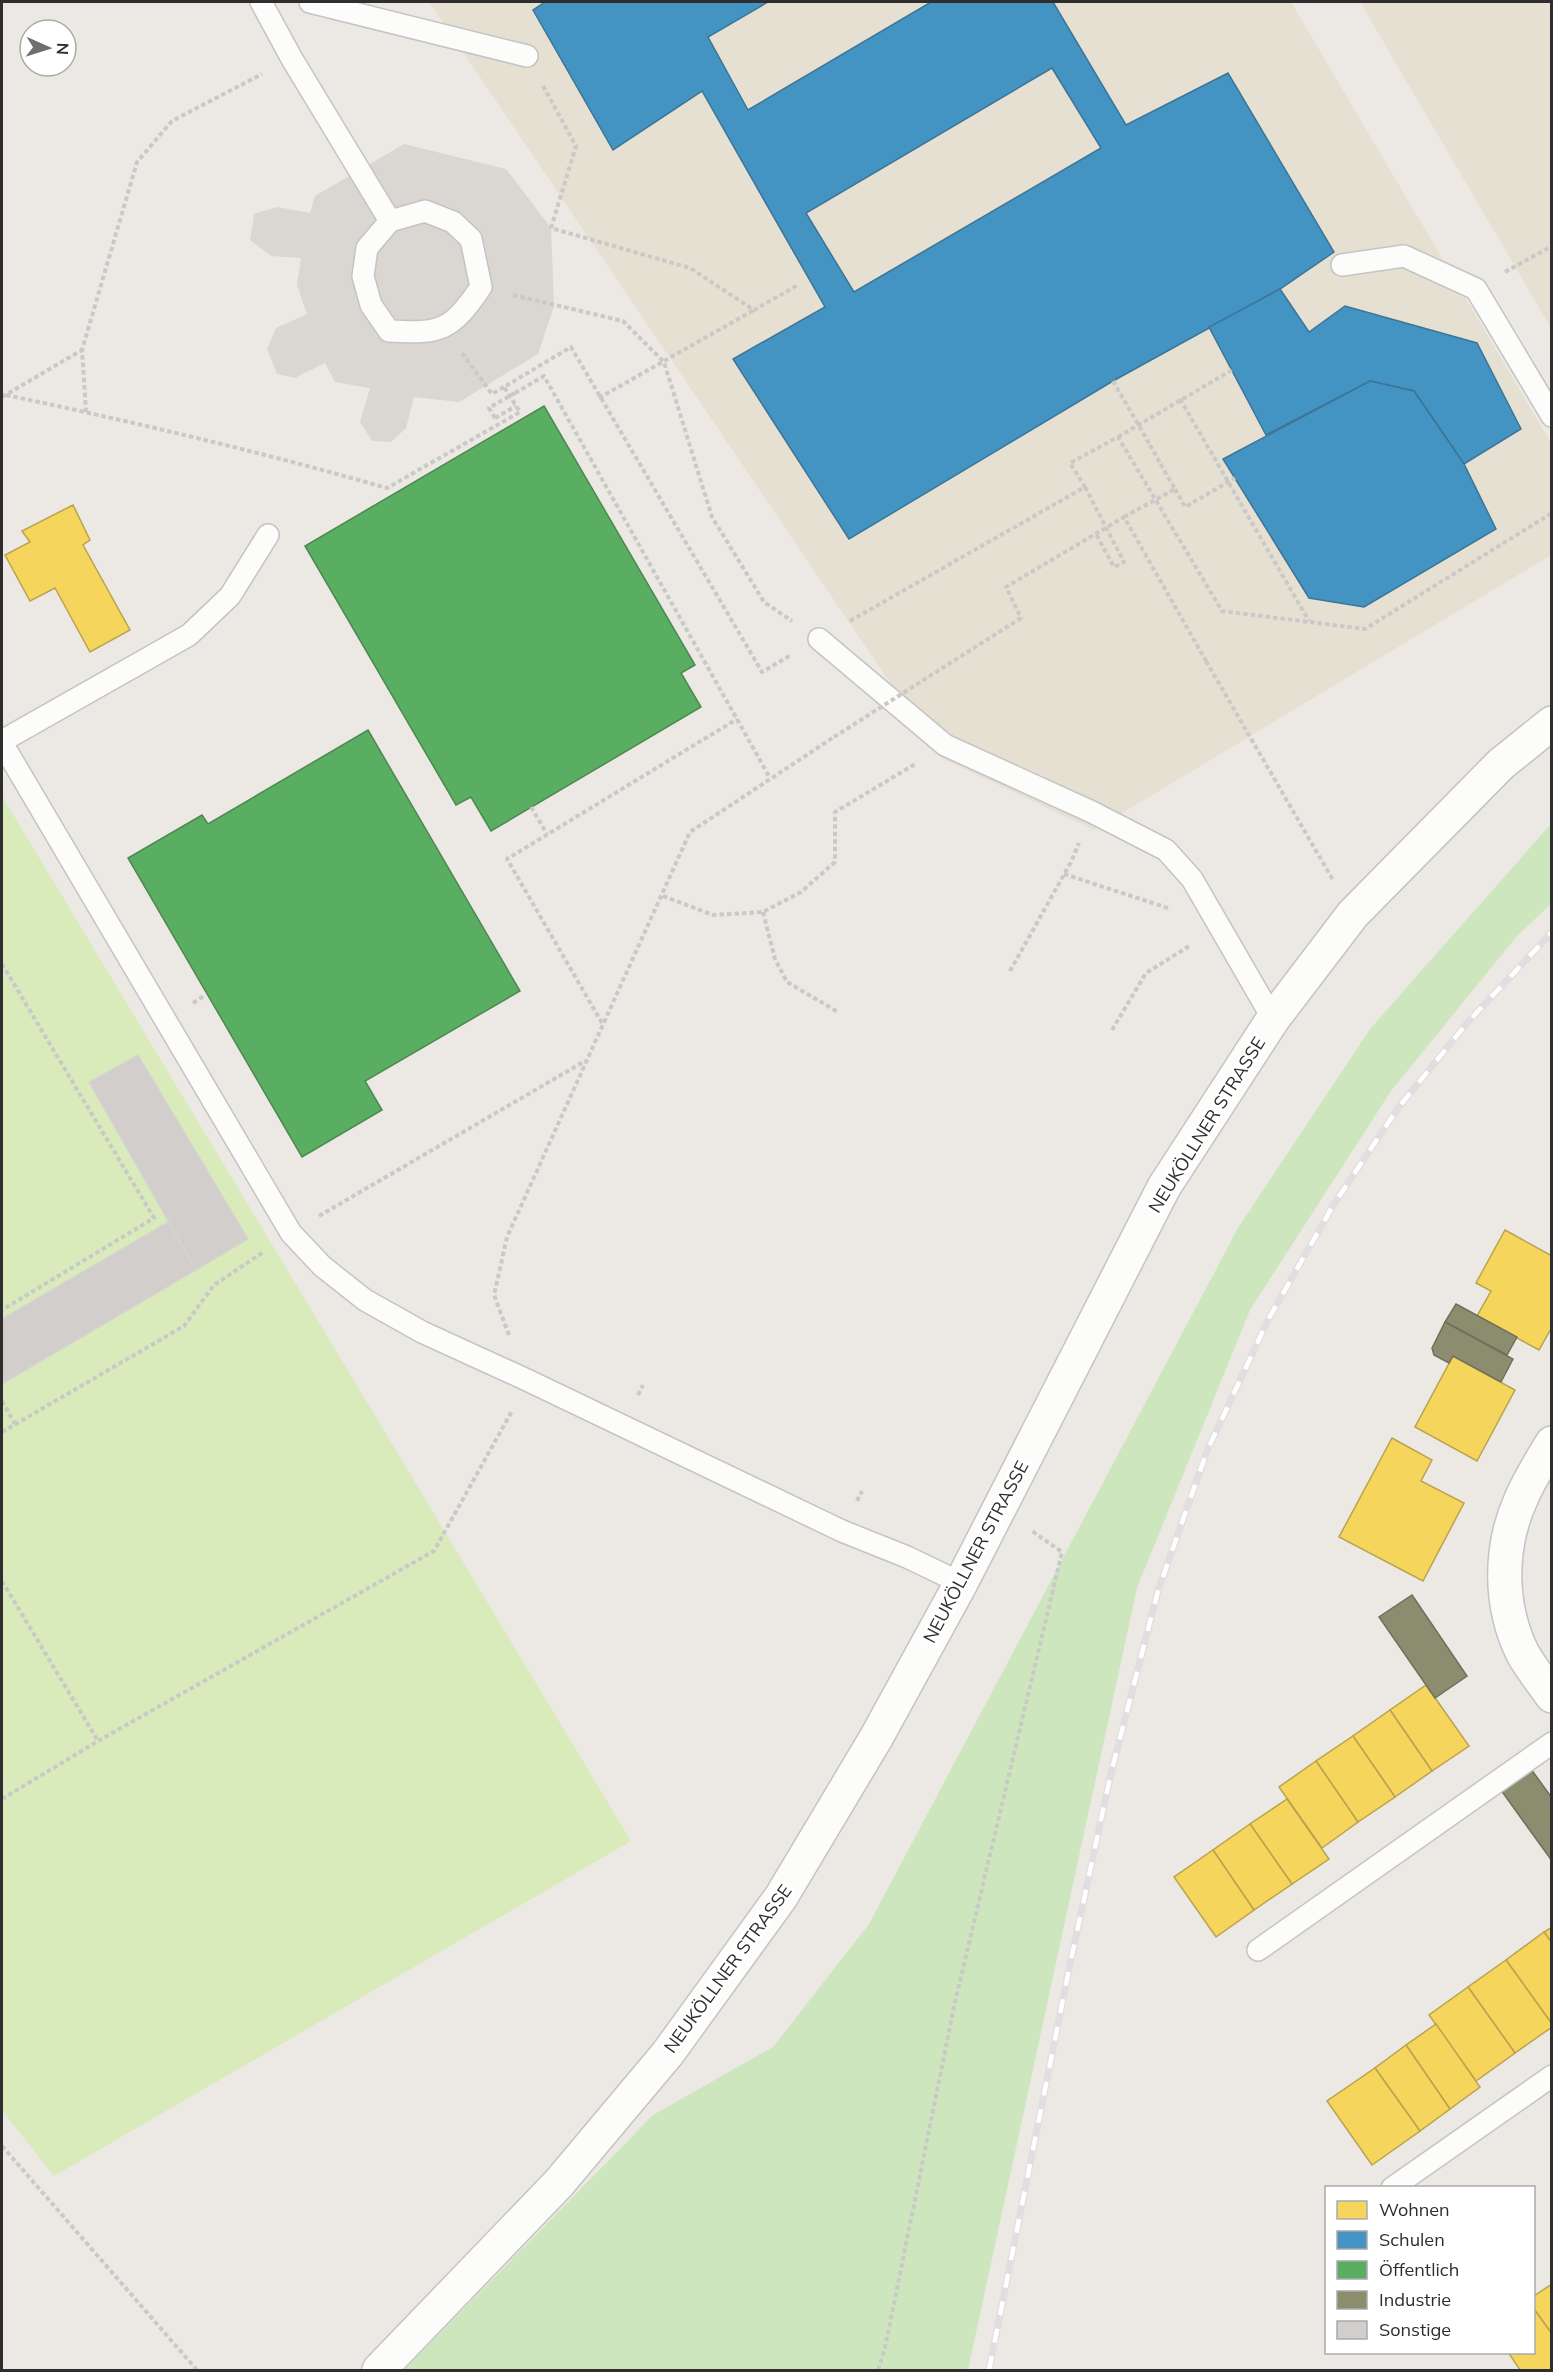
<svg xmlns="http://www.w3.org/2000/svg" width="1553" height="2372" viewBox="0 0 1553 2372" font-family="Mulish,sans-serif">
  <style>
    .education { fill: #e6e0d3 }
    .green { fill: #cee6be }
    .pitch { fill: #d9eabb }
    .plaza { fill: #dad6d2 }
    .homes { fill: #f6d55c; stroke: #baa34e; stroke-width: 1.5 }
    .schools { fill: #4393c3; stroke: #3d7596; stroke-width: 1.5; fill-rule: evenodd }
    .public { fill: #5aae61; stroke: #4d8852; stroke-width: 1.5 }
    .industry { fill: #8c8c6e; stroke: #70705b; stroke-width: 1.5 }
    .building { fill: #d1cecb; stroke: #d7d4d0; stroke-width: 1.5 }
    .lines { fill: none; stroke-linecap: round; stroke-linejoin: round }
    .service-casing { stroke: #c5c4c5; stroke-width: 24 }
    .minor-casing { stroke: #c5c4c5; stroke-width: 36 }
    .path { stroke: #c9c9c8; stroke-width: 4; stroke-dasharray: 4.5 3; stroke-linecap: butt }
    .service { stroke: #fcfcfb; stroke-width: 21 }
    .minor { stroke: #fcfcfb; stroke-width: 33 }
    .rail-casing { stroke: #dfdfe1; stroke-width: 7 }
    .rail { stroke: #fff; stroke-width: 4.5; stroke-dasharray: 14; stroke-linecap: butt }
    .path-bridge { stroke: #c9c9c8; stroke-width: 4; stroke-dasharray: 4.5 3; stroke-linecap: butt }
    .labels { text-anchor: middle; stroke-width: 6; stroke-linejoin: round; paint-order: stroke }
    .street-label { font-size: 18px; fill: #2e2e2e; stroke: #fff }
  </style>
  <rect width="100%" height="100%" fill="#ece8e4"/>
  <g class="education">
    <path d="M 429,2 L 1291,2 L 1551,443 L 1551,555 L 1094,830 L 941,758 Z"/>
    <path d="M 1360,2 L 1551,2 L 1551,328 Z"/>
  </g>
  <path class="green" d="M 1551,824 L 1551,904 L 1517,936 L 1391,1091 L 1250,1310 L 1137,1588 L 968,2370 L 404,2370 L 653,2115 L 773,2047 L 869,1924 L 1238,1228 L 1370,1029 Z"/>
  <path class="pitch" d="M 2,796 L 631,1841 L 54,2176 L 2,2110 Z"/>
  <path class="plaza" d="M 404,144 L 506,169 L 551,228 L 554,306 L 538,354 L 459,402 L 414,397 L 406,428 L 391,442 L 372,441 L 360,422 L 370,388 L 335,382 L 325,363 L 295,378 L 277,374 L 267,349 L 276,328 L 307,314 L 297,285 L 301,258 L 271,256 L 250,240 L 254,214 L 277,207 L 310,213 L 315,196 Z"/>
  <g class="homes">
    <path d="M 73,505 L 90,540 L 83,545 L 130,630 L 90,652 L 55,588 L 30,601 L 5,555 L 30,542 L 22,531 Z"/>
    <path d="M 1505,1230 L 1552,1256 L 1552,1327 L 1539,1350 L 1477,1316 L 1491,1291 L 1476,1283 Z"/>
    <path d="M 1453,1356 L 1515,1390 L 1477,1461 L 1415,1427 Z"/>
    <path d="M 1392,1438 L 1432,1460 L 1421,1481 L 1464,1503 L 1423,1581 L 1339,1537 Z"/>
    <path d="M 1426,1685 L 1469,1746 L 1432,1771 L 1390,1710 Z"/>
    <path d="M 1390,1710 L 1432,1771 L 1395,1797 L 1353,1736 Z"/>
    <path d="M 1353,1736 L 1395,1797 L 1358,1822 L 1316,1761 Z"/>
    <path d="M 1316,1761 L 1358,1822 L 1322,1848 L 1279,1787 Z"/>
    <path d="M 1287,1799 L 1329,1859 L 1292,1884 L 1250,1824 Z"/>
    <path d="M 1250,1824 L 1292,1884 L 1254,1910 L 1213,1850 Z"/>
    <path d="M 1213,1850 L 1254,1910 L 1216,1937 L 1174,1877 Z"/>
    <path d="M 1552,1927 L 1552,1943 L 1544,1932 Z"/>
    <path d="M 1544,1932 L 1552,1943 L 1552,2024 L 1506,1960 Z"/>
    <path d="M 1506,1960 L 1552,2024 L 1552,2027 L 1515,2053 L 1468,1987 Z"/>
    <path d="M 1468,1987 L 1515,2053 L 1476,2081 L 1429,2015 Z"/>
    <path d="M 1436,2024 L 1480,2087 L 1450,2109 L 1406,2045 Z"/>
    <path d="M 1406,2045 L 1450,2109 L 1420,2131 L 1375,2068 Z"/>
    <path d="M 1375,2068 L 1420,2131 L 1372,2165 L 1327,2101 Z"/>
    <path d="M 1552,2284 L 1552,2334 L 1534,2309 L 1534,2296 Z"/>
    <path d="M 1534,2309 L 1552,2334 L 1552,2370 L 1520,2370 L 1508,2352 L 1534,2352 Z"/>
  </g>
  <g class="schools">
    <path d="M 545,2 L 768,2 L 708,37 L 748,110 L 931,2 L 1053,2 L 1126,125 L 1228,73 L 1334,252 L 1280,289 L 1113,381 L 849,539 L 733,359 L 825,307 L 702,91 L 613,150 L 533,10 ZM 1052,68 L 1101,148 L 854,292 L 806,213 Z"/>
    <path d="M 1280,289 L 1309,332 L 1345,306 L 1477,343 L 1521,429 L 1464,464 L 1414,391 L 1370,381 L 1266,435 L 1209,327 Z"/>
    <path d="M 1370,381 L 1414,391 L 1464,464 L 1496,529 L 1364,607 L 1309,598 L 1223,459 Z"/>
  </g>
  <g class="public">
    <path d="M 544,406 L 695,665 L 681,673 L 701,707 L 491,831 L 471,797 L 456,805 L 305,546 Z"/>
    <path d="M 368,730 L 520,991 L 365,1081 L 382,1110 L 302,1157 L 128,858 L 202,815 L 208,824 Z"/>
  </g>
  <g class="industry">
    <path d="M 1456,1304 L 1517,1337 L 1507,1355 L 1445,1322 Z"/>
    <path d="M 1445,1322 L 1513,1359 L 1501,1382 L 1453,1356 L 1449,1363 L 1434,1355 L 1432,1348 Z"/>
    <path d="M 1412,1595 L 1467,1676 L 1435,1698 L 1379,1617 Z"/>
    <path d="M 1528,1765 L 1552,1798 L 1552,1861 L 1498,1786 Z"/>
  </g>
  <g class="building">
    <path d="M 138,1055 L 248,1239 L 196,1270 L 89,1082 Z"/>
    <path d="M 168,1222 L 196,1270 L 2,1384 L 2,1319 Z"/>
  </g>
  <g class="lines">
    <defs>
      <g id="service">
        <path d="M 261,2 L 292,59 L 390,221"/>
        <path d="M 310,2 L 527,56"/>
        <path d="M 425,211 L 453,222 L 471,239 L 481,287 C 451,331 441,334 389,331 L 371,305 L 363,276 L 367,248 L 390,221 Z"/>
        <path d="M 1342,265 L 1404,256 L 1476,289 L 1552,416"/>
        <path d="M 819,639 L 945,745 L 1092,812 L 1166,850 L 1192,879 L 1273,1019"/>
        <path d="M 2,741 L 189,635 L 230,596 L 268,535"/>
        <path d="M 2,743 L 291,1233 L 322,1266 L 365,1300 L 422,1332 L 527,1380 L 842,1531 L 907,1557 L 961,1583"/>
        <path d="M 1258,1950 L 1552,1743"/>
        <path d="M 1392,2188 L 1552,2076"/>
      </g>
      <g id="minor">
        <path d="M 1552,1443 C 1541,1461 1529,1480 1521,1499 C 1499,1548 1499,1606 1523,1654 C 1531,1668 1542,1682 1552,1696"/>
        <path d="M 379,2370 L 559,2183 L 668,2053 L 781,1897 L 876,1738 L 961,1583 L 1164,1187 L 1273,1019 L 1353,914 L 1501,764 L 1552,723"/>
      </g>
    </defs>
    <use href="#service" class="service-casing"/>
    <use href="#minor" class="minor-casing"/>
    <g class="path">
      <path d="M 543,86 L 576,146 L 551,228 L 690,268 L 754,310 L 798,285"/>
      <path d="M 1505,272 L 1552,246"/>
      <path d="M 513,295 L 623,321 L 664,362 L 712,517 L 764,602 L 792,621"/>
      <path d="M 462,353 L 492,394 L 504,387"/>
      <path d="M 515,393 L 544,376 L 770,778"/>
      <path d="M 6,395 C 134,422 261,452 387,488 L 520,412 L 504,387 L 571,347 L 762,672 L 791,655"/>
      <path d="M 2,397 L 82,350"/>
      <path d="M 599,398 L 754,310"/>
      <path d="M 1180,399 L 1309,621"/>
      <path d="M 86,412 L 82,350 L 137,162 L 172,121 L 262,74"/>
      <path d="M 495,418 L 516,406"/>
      <path d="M 1118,437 L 1232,370"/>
      <path d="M 1150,445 L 1160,463"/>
      <path d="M 1085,487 L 1124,562 L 1114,567 L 1096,534"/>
      <path d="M 850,621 L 1085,487 L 1070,463 L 1118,437 L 1222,611 L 1365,629 L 1552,513"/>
      <path d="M 1206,661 L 1333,880"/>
      <path d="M 531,807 L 547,834"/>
      <path d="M 1064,874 L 1171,909"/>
      <path d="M 663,896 L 713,915 L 763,912 L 801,892 L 835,862 L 835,812 L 917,763"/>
      <path d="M 763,912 L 775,959 L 787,982 L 838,1012"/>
      <path d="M 2,964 L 154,1218 L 2,1310"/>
      <path d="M 1010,971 L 1071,862 L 1079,843"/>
      <path d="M 193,1003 L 204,996"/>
      <path d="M 602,1023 L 507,859 L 737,719"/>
      <path d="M 1112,1030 L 1146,973 L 1191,945"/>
      <path d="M 319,1216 L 585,1061"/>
      <path d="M 509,1335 L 494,1295 L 507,1237 L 690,832 L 834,737"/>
      <path d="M 638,1395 L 643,1385"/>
      <path d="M 2,1401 L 15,1424"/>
      <path d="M 2,1432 L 184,1326 L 214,1285 L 265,1251"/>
      <path d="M 857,1501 L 862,1491"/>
      <path d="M 2,1581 L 98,1741"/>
      <path d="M 2,1799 L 98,1741 L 434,1551 L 512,1411"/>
      <path d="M 2,2146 L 197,2370"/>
      <path d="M 878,2370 L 885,2348 L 955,2002 L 1062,1552 L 1032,1531"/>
    </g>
    <use href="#service" class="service"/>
    <use href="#minor" class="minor"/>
    <defs>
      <path id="rail" d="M 989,2370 L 1069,1969 L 1111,1773 L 1158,1591 L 1207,1451 L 1269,1318 L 1334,1204 L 1398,1108 L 1468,1022 L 1552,932"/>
    </defs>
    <use href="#rail" class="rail-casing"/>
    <use href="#rail" class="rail"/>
    <g class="path-bridge">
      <path d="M 1113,381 L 1150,445"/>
      <path d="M 495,418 L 489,408 L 515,393"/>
      <path d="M 1175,489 L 1185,507 L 1235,478"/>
      <path d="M 1124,517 L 1175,489 L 1160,463"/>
      <path d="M 834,737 L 1021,618 L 1006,587 L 1124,517 L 1206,661"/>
    </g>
  </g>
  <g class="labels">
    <g class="street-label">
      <text transform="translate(1207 1125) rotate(-58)" y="6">NEUKÖLLNER STRASSE</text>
      <text transform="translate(976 1552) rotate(-62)" y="6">NEUKÖLLNER STRASSE</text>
      <text transform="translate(728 1969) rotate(-54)" y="6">NEUKÖLLNER STRASSE</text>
    </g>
  </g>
  <rect width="1553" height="2372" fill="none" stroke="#2e2e2e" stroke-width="6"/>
  <rect x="1325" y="2186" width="210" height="168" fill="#ffffff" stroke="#ababab" stroke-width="1.5"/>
  <rect x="1337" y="2201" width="30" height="18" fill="#f6d55c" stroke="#ababab" stroke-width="1.5"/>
  <text x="1379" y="2216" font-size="18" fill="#2e2e2e">Wohnen</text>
  <rect x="1337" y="2231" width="30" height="18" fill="#4393c3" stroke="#ababab" stroke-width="1.5"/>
  <text x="1379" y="2246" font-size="18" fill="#2e2e2e">Schulen</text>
  <rect x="1337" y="2261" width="30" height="18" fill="#5aae61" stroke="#ababab" stroke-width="1.5"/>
  <text x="1379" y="2276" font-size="18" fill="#2e2e2e">Öffentlich</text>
  <rect x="1337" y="2291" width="30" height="18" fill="#8c8c6e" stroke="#ababab" stroke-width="1.5"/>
  <text x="1379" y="2306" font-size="18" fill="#2e2e2e">Industrie</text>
  <rect x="1337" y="2321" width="30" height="18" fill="#d1cecb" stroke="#ababab" stroke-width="1.5"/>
  <text x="1379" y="2336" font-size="18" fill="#2e2e2e">Sonstige</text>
  <g transform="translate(48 48) rotate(93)"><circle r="28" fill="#ffffff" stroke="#ababab" stroke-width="1.5"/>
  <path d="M0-4.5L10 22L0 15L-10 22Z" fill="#706f6e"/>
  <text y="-9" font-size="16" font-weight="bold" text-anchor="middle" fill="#2e2e2e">N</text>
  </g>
</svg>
